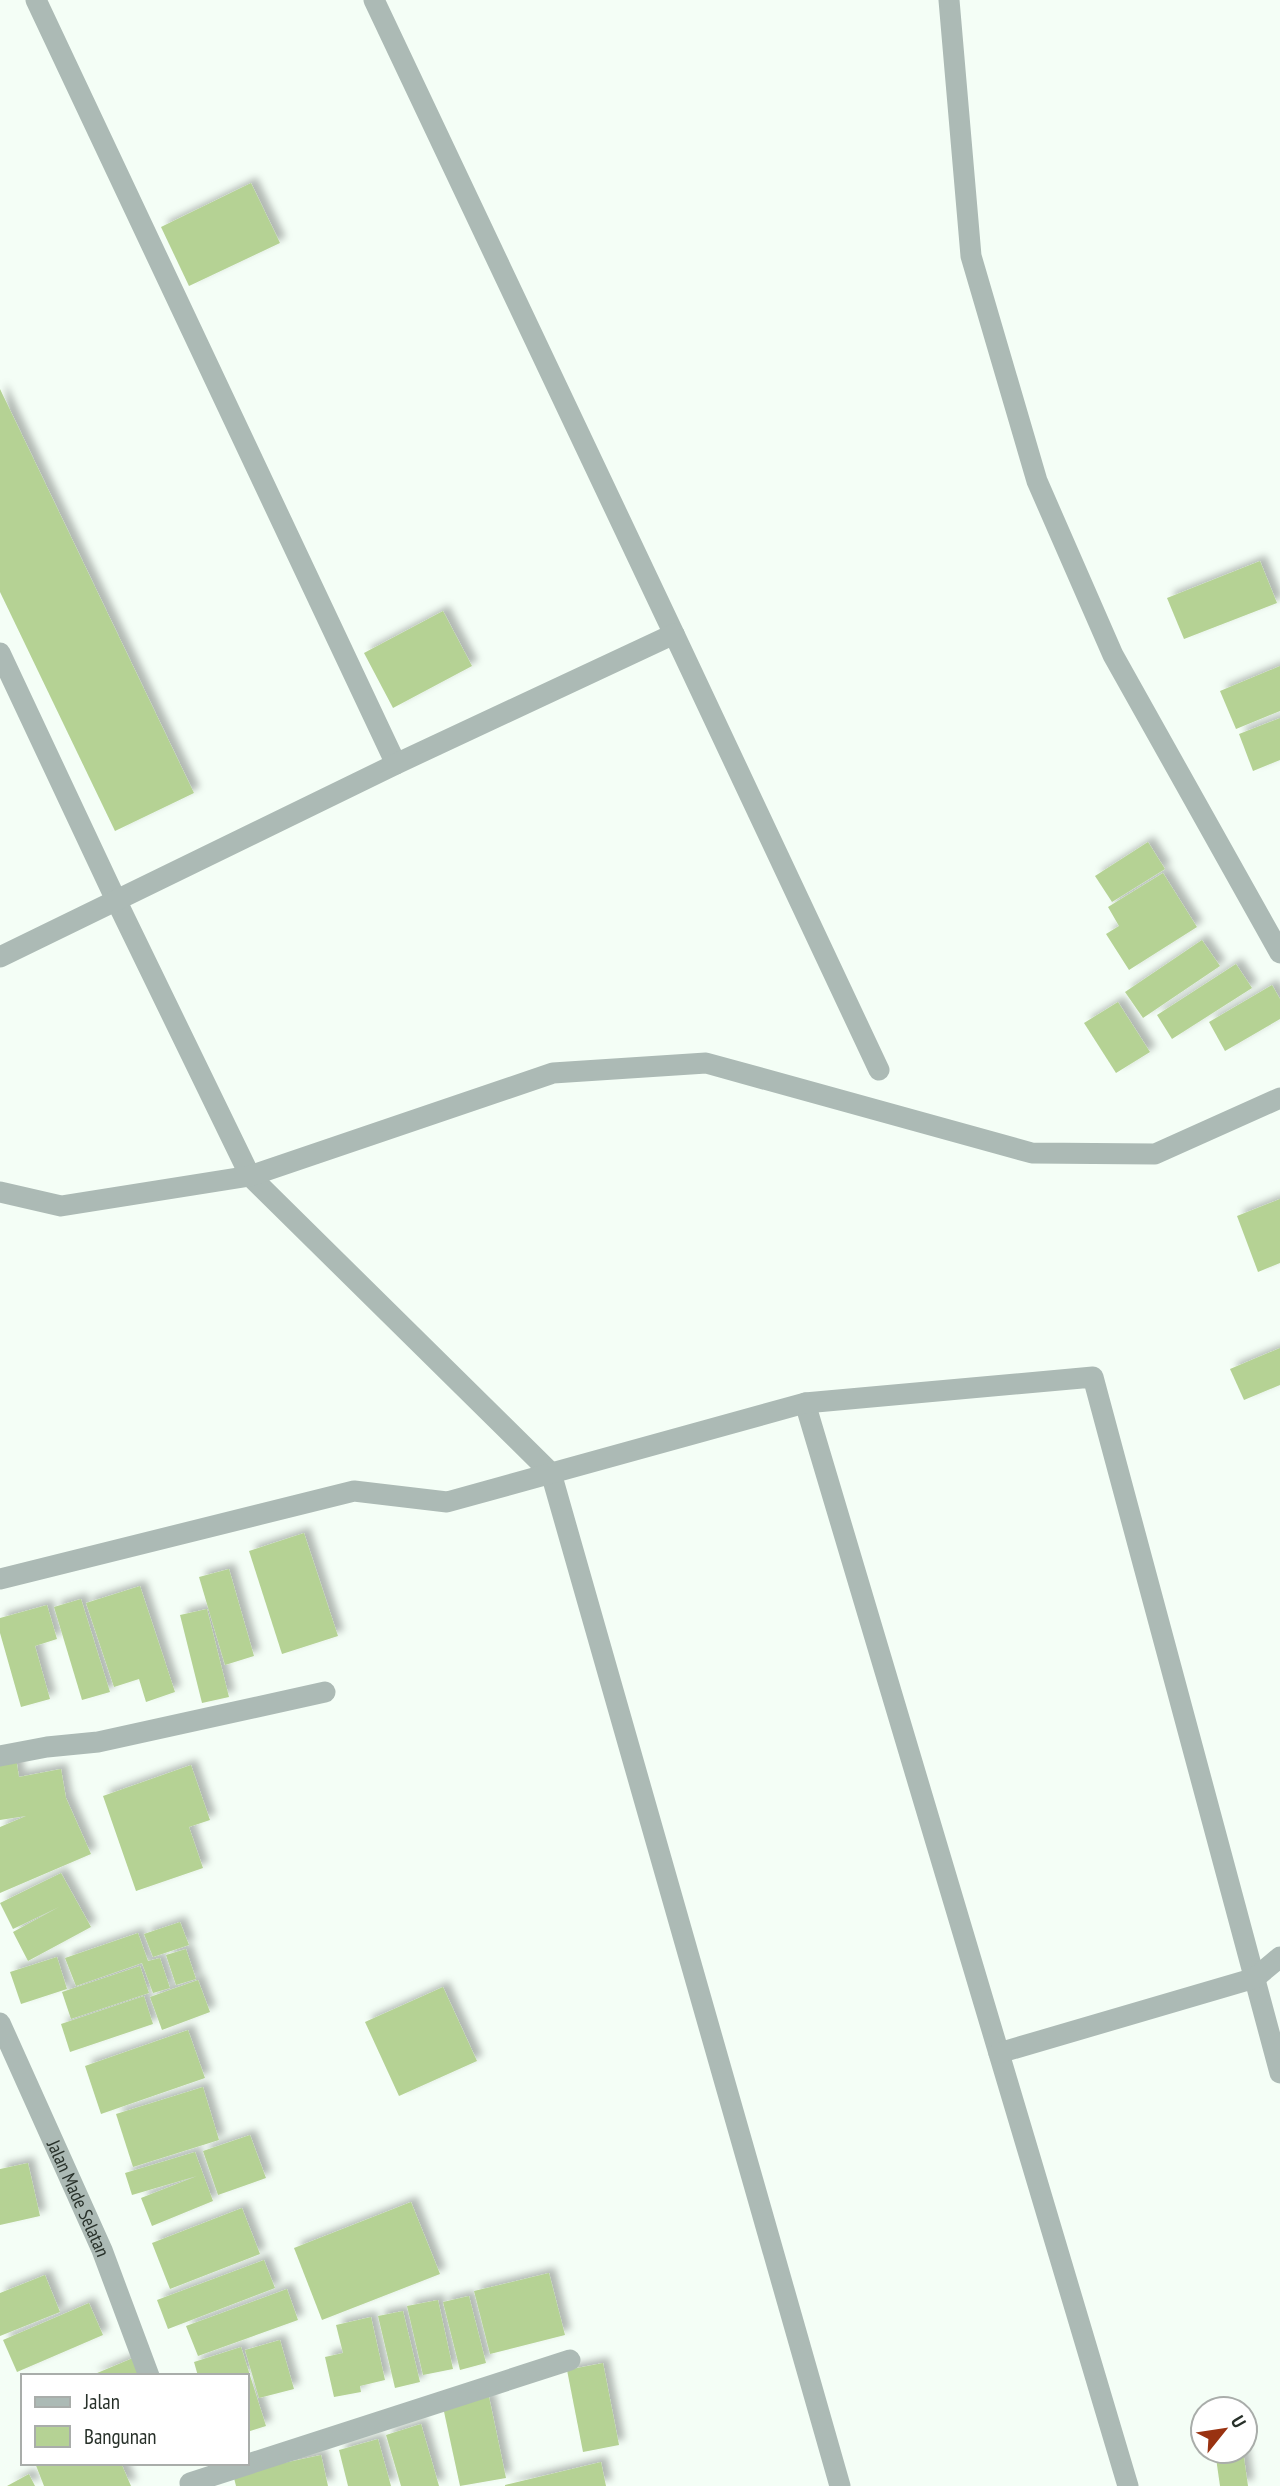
<svg xmlns="http://www.w3.org/2000/svg" width="1280" height="2486" viewBox="0 0 1280 2486" font-family="'PT Sans Narrow',sans-serif">
  <style>
    .building { fill: #b5d294; filter: url(#shadow) }
    .lines { fill: none; stroke-linecap: round; stroke-linejoin: round }
    .minor { stroke: #acbab5; stroke-width: 21 }
    .labels { text-anchor: middle; stroke-width: 7; stroke-linejoin: round; paint-order: stroke }
    .street-label { font-size: 19px; fill: #28312a; stroke: #fff }
  </style>
  <defs>
    <filter id="shadow"><feDropShadow dx="6" dy="-6" stdDeviation="3.5" flood-color="#0004"/></filter>
  </defs>
  <rect width="100%" height="100%" fill="#f4fef6"/>
  <g class="building">
    <path d="M 251,183 L 280,243 L 189,286 L 161,227 Z"/>
    <path d="M 0,389 L 194,793 L 115,831 L 0,592 Z"/>
    <path d="M 1260,561 L 1277,603 L 1184,639 L 1167,598 Z"/>
    <path d="M 443,611 L 472,666 L 393,708 L 364,653 Z"/>
    <path d="M 1280,666 L 1280,711 L 1236,729 L 1220,691 Z"/>
    <path d="M 1280,718 L 1280,760 L 1253,771 L 1239,734 Z"/>
    <path d="M 1148,842 L 1165,869 L 1112,902 L 1095,876 Z"/>
    <path d="M 1163,873 L 1197,927 L 1129,970 L 1106,934 L 1119,926 L 1108,907 Z"/>
    <path d="M 1202,940 L 1220,966 L 1143,1018 L 1125,992 Z"/>
    <path d="M 1236,964 L 1252,988 L 1172,1039 L 1157,1015 Z"/>
    <path d="M 1272,985 L 1280,999 L 1280,1019 L 1225,1051 L 1209,1022 Z"/>
    <path d="M 1118,1002 L 1150,1052 L 1116,1073 L 1084,1023 Z"/>
    <path d="M 1280,1199 L 1280,1263 L 1258,1272 L 1237,1216 Z"/>
    <path d="M 1280,1348 L 1280,1385 L 1244,1400 L 1230,1369 Z"/>
    <path d="M 304,1533 L 338,1636 L 282,1654 L 249,1551 Z"/>
    <path d="M 229,1569 L 254,1656 L 225,1665 L 199,1577 Z"/>
    <path d="M 140,1586 L 175,1692 L 146,1702 L 139,1679 L 114,1687 L 86,1603 Z"/>
    <path d="M 81,1599 L 110,1692 L 82,1700 L 54,1607 Z"/>
    <path d="M 47,1605 L 57,1639 L 35,1646 L 50,1699 L 21,1707 L 0,1633 L 0,1618 Z"/>
    <path d="M 207,1609 L 229,1697 L 202,1703 L 180,1615 Z"/>
    <path d="M 16,1758 L 19,1777 L 61,1769 L 66,1798 L 91,1854 L 0,1893 L 0,1827 L 26,1816 L 0,1820 L 0,1761 Z"/>
    <path d="M 191,1765 L 210,1820 L 189,1827 L 203,1868 L 136,1891 L 103,1796 Z"/>
    <path d="M 61,1873 L 91,1927 L 28,1961 L 13,1932 L 59,1907 L 13,1929 L 0,1903 Z"/>
    <path d="M 180,1922 L 189,1945 L 153,1957 L 144,1934 Z"/>
    <path d="M 138,1933 L 148,1961 L 160,1958 L 170,1988 L 153,1993 L 142,1963 L 76,1986 L 65,1958 Z"/>
    <path d="M 186,1949 L 196,1979 L 176,1985 L 166,1955 Z"/>
    <path d="M 57,1957 L 67,1989 L 21,2004 L 10,1972 Z"/>
    <path d="M 140,1966 L 149,1993 L 71,2019 L 62,1992 Z"/>
    <path d="M 198,1980 L 210,2012 L 162,2030 L 150,1997 Z"/>
    <path d="M 443,1987 L 477,2061 L 399,2096 L 365,2022 Z"/>
    <path d="M 144,1996 L 153,2024 L 70,2052 L 61,2024 Z"/>
    <path d="M 188,2030 L 205,2078 L 101,2114 L 85,2066 Z"/>
    <path d="M 203,2087 L 219,2140 L 133,2167 L 116,2114 Z"/>
    <path d="M 250,2135 L 266,2178 L 218,2195 L 203,2151 Z"/>
    <path d="M 195,2152 L 213,2201 L 152,2226 L 141,2198 L 197,2176 L 132,2195 L 125,2173 Z"/>
    <path d="M 28,2163 L 40,2216 L 0,2225 L 0,2169 Z"/>
    <path d="M 411,2202 L 440,2274 L 322,2320 L 294,2248 Z"/>
    <path d="M 242,2208 L 260,2254 L 170,2289 L 152,2243 Z"/>
    <path d="M 264,2260 L 275,2288 L 168,2329 L 157,2300 Z"/>
    <path d="M 549,2273 L 565,2335 L 490,2354 L 474,2291 Z"/>
    <path d="M 45,2275 L 60,2312 L 0,2336 L 0,2293 Z"/>
    <path d="M 287,2289 L 298,2320 L 198,2356 L 186,2326 Z"/>
    <path d="M 469,2296 L 486,2363 L 460,2370 L 443,2302 Z"/>
    <path d="M 438,2300 L 453,2369 L 423,2375 L 407,2306 Z"/>
    <path d="M 89,2303 L 103,2335 L 17,2372 L 3,2340 Z"/>
    <path d="M 403,2311 L 420,2382 L 395,2388 L 378,2316 Z"/>
    <path d="M 371,2317 L 385,2380 L 360,2386 L 361,2392 L 334,2397 L 325,2357 L 343,2353 L 336,2325 Z"/>
    <path d="M 280,2340 L 294,2389 L 259,2398 L 245,2350 Z"/>
    <path d="M 241,2347 L 266,2426 L 247,2432 L 247,2376 L 198,2376 L 194,2362 Z"/>
    <path d="M 133,2358 L 140,2376 L 90,2376 Z"/>
    <path d="M 603,2363 L 619,2445 L 583,2452 L 567,2370 Z"/>
    <path d="M 489,2397 L 506,2478 L 460,2486 L 443,2407 Z"/>
    <path d="M 421,2424 L 439,2486 L 401,2486 L 386,2435 Z"/>
    <path d="M 378,2439 L 391,2486 L 348,2486 L 339,2450 Z"/>
    <path d="M 1215,2451 L 1243,2451 L 1248,2486 L 1220,2486 Z"/>
    <path d="M 321,2455 L 328,2486 L 236,2486 L 233,2474 Z"/>
    <path d="M 601,2462 L 606,2486 L 505,2486 L 505,2485 Z"/>
    <path d="M 35,2463 L 121,2463 L 131,2486 L 44,2486 Z"/>
    <path d="M 29,2474 L 35,2486 L 7,2486 Z"/>
  </g>
  <g class="lines">
    <g class="minor">
      <path d="M 36,0 L 396,764"/>
      <path d="M 374,0 L 674,634"/>
      <path d="M 949,0 L 971,256 L 1037,481 L 1113,655 L 1280,953"/>
      <path d="M 0,653 L 116,900 L 250,1176 L 551,1473 L 840,2486"/>
      <path d="M 0,957 L 396,764 L 674,634 L 879,1070"/>
      <path d="M 0,1192 L 61,1206 L 250,1176 L 553,1073 L 706,1063 L 1032,1153 L 1155,1154 L 1280,1098"/>
      <path d="M 805,1403 L 1128,2486"/>
      <path d="M 0,1579 L 354,1491 L 447,1502 L 805,1403 L 1093,1377 L 1280,2073"/>
      <path d="M 0,1756 L 47,1747 L 98,1742 L 325,1692"/>
      <path id="s1" d="M 0,2023 L 102,2250 L 149,2376"/>
      <path d="M 999,2053 L 1255,1978 L 1280,1957"/>
      <path d="M 190,2483 L 570,2360"/>
    </g>
  </g>
  <g class="labels">
    <g class="street-label">
      <text dy="7" stroke="none"><textPath href="#s1" startOffset="192">Jalan Made Selatan</textPath></text>
    </g>
  </g>
  <rect x="21" y="2374" width="228" height="91" fill="#ffffff" stroke="#a9adaa" stroke-width="2"/>
  <rect x="35" y="2397" width="35" height="10" fill="#acbab5" stroke="#a9adaa" stroke-width="2"/>
  <text x="84" y="2409" font-size="21" fill="#28312a">Jalan</text>
  <rect x="35" y="2426" width="35" height="21" fill="#b5d294" stroke="#a9adaa" stroke-width="2"/>
  <text x="84" y="2444" font-size="21" fill="#28312a">Bangunan</text>
  <g transform="translate(1224 2430) rotate(60)"><circle r="33" fill="#ffffff" stroke="#a9adaa" stroke-width="2"/>
  <path d="M0-5L12 26L0 18L-12 26Z" fill="#993211"/>
  <text y="-10" font-size="19" font-weight="bold" text-anchor="middle" fill="#28312a">U</text>
  </g>
</svg>
